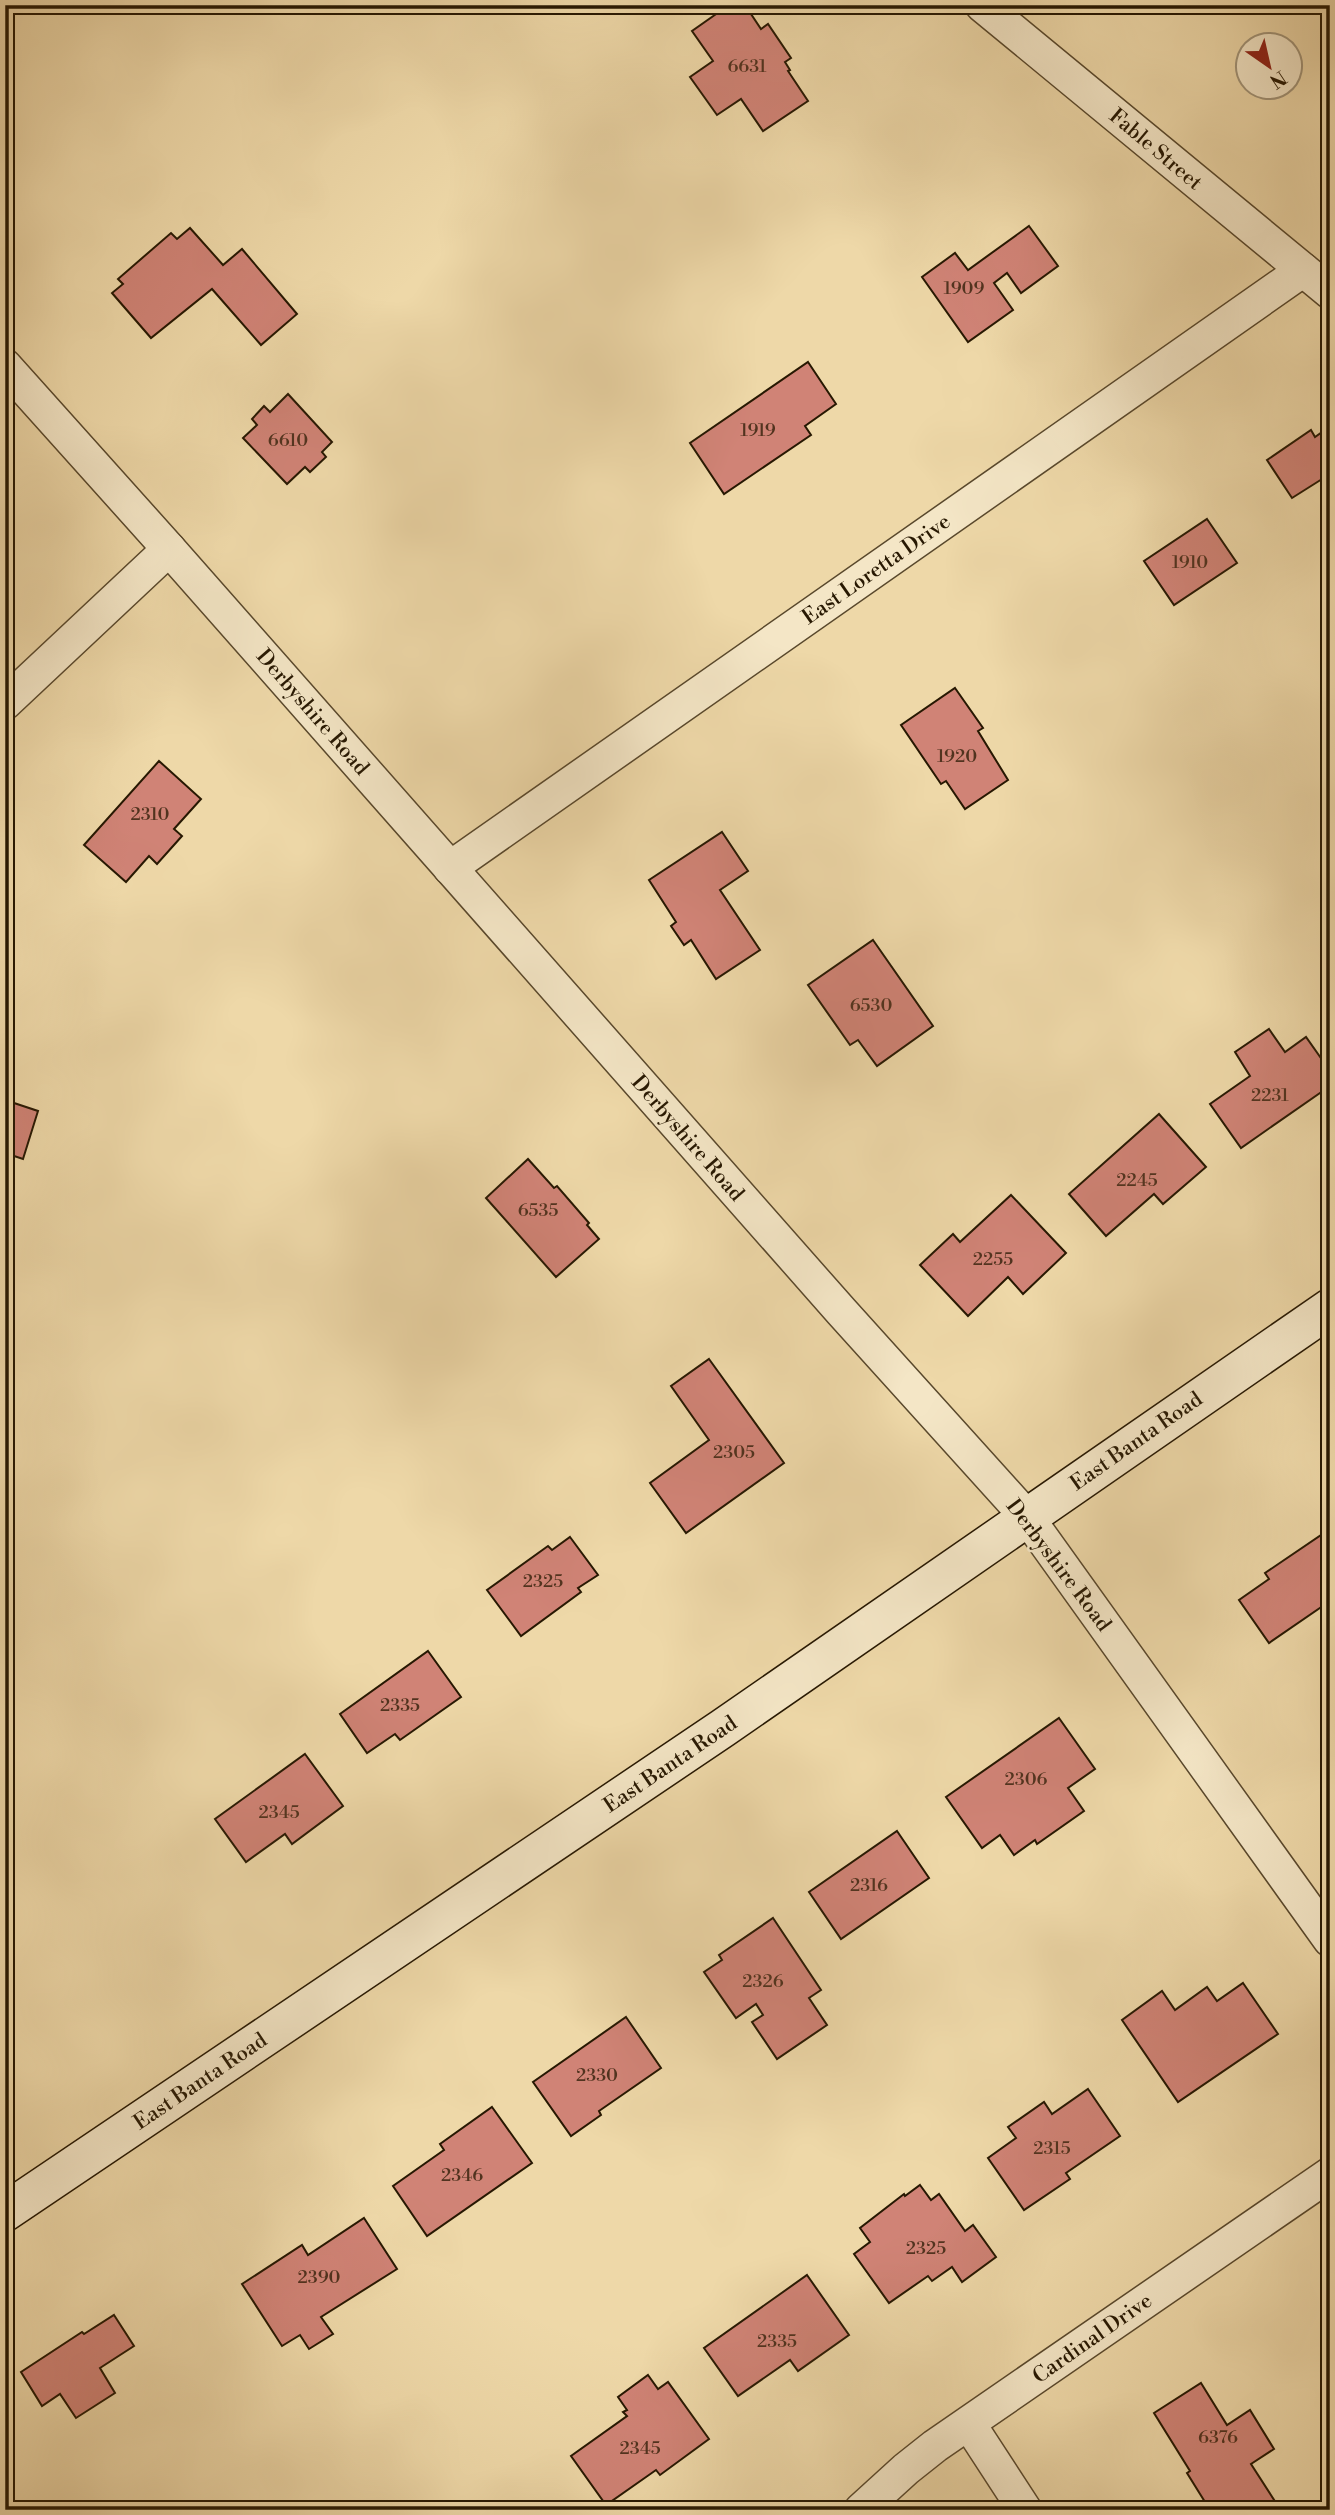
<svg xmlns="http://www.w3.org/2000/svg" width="1335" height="2515" viewBox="0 0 1335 2515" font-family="'Libre Bodoni',serif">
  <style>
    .building { fill: #d08376; stroke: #271802; stroke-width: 2 }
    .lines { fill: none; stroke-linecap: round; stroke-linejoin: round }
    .street-casing { stroke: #59482c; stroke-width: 36 }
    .secondary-casing { stroke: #271802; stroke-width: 41 }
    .street { stroke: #f4e6c6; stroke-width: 33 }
    .secondary { stroke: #f4e6c6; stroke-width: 38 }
    .labels { text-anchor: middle; stroke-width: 5; stroke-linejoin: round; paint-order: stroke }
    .number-label { font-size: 18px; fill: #51331f }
    .street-label { font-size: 21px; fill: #271802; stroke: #f4e6c6 }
  </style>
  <rect width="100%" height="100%" fill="#eed8a8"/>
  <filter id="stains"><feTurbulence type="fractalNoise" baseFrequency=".00286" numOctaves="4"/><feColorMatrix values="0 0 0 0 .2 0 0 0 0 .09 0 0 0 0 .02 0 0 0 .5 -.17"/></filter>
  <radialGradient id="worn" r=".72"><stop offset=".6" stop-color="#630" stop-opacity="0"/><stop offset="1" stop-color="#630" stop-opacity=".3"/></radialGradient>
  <g class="building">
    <path d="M 729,5 L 745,5 L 761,29 L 768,24 L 791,58 L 785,62 L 790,70 L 788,71 L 808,101 L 763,131 L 741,99 L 717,115 L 690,77 L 713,61 L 692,31 Z"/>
    <path d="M 1029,226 L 1058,266 L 1021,293 L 1007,273 L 994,283 L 1013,310 L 968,342 L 922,277 L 955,253 L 968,270 Z"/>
    <path d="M 190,228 L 223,265 L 242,249 L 297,314 L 261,345 L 212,289 L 151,338 L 112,293 L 123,284 L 118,279 L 171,233 L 177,239 Z"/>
    <path d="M 808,362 L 836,404 L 805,426 L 811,435 L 724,494 L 690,443 Z"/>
    <path d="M 288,394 L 332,442 L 322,452 L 326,457 L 310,472 L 305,467 L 287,484 L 243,438 L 257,425 L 252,419 L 264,406 L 270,412 Z"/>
    <path d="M 1311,430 L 1315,437 L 1325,430 L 1330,433 L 1330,474 L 1292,498 L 1267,460 Z"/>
    <path d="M 1207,519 L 1237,563 L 1174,605 L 1144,561 Z"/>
    <path d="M 955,688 L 983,728 L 978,731 L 1008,780 L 965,809 L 946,781 L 941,784 L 901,725 Z"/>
    <path d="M 159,761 L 201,799 L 174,829 L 182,836 L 157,864 L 149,856 L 126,882 L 84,845 Z"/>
    <path d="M 722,832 L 748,871 L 720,890 L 760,950 L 716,979 L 691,940 L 684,945 L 671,926 L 676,922 L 649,880 Z"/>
    <path d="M 873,940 L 933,1026 L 877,1066 L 858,1040 L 850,1045 L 808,985 Z"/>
    <path d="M 1269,1029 L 1285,1052 L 1306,1037 L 1330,1071 L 1330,1086 L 1241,1148 L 1210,1104 L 1250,1076 L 1235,1052 Z"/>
    <path d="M 5,1100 L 38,1111 L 23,1159 L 5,1153 Z"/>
    <path d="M 1159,1114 L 1206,1167 L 1163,1204 L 1154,1194 L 1106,1236 L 1069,1194 Z"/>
    <path d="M 528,1159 L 554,1188 L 557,1186 L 589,1223 L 587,1225 L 599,1239 L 556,1277 L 486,1198 Z"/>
    <path d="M 1011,1195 L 1066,1253 L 1023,1294 L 1008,1277 L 968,1316 L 920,1265 L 953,1234 L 960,1242 Z"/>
    <path d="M 709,1359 L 784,1463 L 686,1533 L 650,1483 L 709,1440 L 671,1386 Z"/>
    <path d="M 1330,1529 L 1330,1601 L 1269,1643 L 1239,1600 L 1269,1579 L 1265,1573 Z"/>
    <path d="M 570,1537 L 598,1575 L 578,1588 L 581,1592 L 521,1636 L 487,1590 L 548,1546 L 552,1550 Z"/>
    <path d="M 428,1651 L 461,1697 L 400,1740 L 395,1734 L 367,1753 L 340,1714 Z"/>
    <path d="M 1059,1718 L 1095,1769 L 1068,1788 L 1084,1811 L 1037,1844 L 1035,1840 L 1014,1855 L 1000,1835 L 982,1848 L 946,1797 Z"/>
    <path d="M 305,1754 L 343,1806 L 292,1844 L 285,1834 L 246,1862 L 215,1819 Z"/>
    <path d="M 897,1831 L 929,1878 L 841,1939 L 809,1892 Z"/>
    <path d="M 773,1918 L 821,1990 L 809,1998 L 827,2025 L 777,2059 L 752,2022 L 763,2015 L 756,2004 L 736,2018 L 704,1972 L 722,1960 L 719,1955 Z"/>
    <path d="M 1243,1983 L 1278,2034 L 1178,2102 L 1122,2020 L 1162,1991 L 1175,2010 L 1207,1987 L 1217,2001 Z"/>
    <path d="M 626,2017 L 661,2068 L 599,2111 L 601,2115 L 571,2136 L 533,2082 Z"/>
    <path d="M 1088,2089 L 1120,2136 L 1066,2173 L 1070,2179 L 1024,2210 L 988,2158 L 1016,2138 L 1008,2127 L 1044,2102 L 1052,2114 Z"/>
    <path d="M 492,2107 L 532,2163 L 427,2236 L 393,2186 L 444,2150 L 440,2144 Z"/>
    <path d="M 920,2185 L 931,2200 L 939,2194 L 965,2231 L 973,2225 L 996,2257 L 962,2282 L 952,2267 L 932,2281 L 928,2276 L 889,2303 L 854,2254 L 870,2242 L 860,2228 L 904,2194 L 905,2196 Z"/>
    <path d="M 364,2218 L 397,2269 L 321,2317 L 333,2334 L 309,2349 L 300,2335 L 282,2346 L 242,2284 L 302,2245 L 308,2255 Z"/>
    <path d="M 807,2275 L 849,2335 L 798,2371 L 790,2360 L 738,2396 L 704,2348 Z"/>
    <path d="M 114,2315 L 134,2346 L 100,2368 L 115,2393 L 76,2418 L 60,2394 L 42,2406 L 21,2372 L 82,2332 L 84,2334 Z"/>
    <path d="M 648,2375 L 658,2389 L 668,2382 L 709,2439 L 660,2475 L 656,2470 L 606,2505 L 571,2456 L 627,2416 L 623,2412 L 627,2410 L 618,2397 Z"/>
    <path d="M 1201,2383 L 1227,2425 L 1250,2410 L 1274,2449 L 1251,2464 L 1278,2506 L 1272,2510 L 1210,2510 L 1187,2473 L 1190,2471 L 1154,2413 Z"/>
  </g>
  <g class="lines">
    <defs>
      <g id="street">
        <path d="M 982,5 L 1330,292"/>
        <path d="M 5,366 L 169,549 L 841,1311 L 1027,1517 L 1330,1940"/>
        <path d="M 5,703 L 169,549"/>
        <path d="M 450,868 L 1303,270"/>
        <path d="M 969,2424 L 1025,2510"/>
        <path d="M 861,2510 L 906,2469 L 935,2446 L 1330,2174"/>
      </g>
      <path id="secondary" d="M 5,2212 L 723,1728 L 1330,1308"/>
    </defs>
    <use href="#street" class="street-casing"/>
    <use href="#secondary" class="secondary-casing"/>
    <use href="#street" class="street"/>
    <use href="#secondary" class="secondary"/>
  </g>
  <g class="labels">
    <g class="number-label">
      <text x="747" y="72">6631</text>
      <text x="964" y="294">1909</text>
      <text x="758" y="436">1919</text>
      <text x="288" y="446">6610</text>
      <text x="1190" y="568">1910</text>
      <text x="957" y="762">1920</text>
      <text x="150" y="820">2310</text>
      <text x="871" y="1011">6530</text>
      <text x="1270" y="1101">2231</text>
      <text x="1137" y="1186">2245</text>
      <text x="538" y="1216">6535</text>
      <text x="993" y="1265">2255</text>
      <text x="734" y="1458">2305</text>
      <text x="543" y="1587">2325</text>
      <text x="400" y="1711">2335</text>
      <text x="1026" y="1785">2306</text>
      <text x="279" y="1818">2345</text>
      <text x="869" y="1891">2316</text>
      <text x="763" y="1987">2326</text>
      <text x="597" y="2081">2330</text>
      <text x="1052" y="2154">2315</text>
      <text x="462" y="2181">2346</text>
      <text x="926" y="2254">2325</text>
      <text x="319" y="2283">2390</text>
      <text x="777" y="2347">2335</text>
      <text x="1218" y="2443">6376</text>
      <text x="640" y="2454">2345</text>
    </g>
    <g class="street-label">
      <text transform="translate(1156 149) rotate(40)" y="7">Fable Street</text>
      <text transform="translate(876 569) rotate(-35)" y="7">East Loretta Drive</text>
      <text transform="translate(313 712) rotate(49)" y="7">Derbyshire Road</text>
      <text transform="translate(688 1138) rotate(49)" y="7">Derbyshire Road</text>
      <text transform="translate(1136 1441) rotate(-35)" y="7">East Banta Road</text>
      <text transform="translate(1059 1565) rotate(53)" y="7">Derbyshire Road</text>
      <text transform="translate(670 1764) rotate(-34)" y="7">East Banta Road</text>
      <text transform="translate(200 2081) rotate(-34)" y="7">East Banta Road</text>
      <text transform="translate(1092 2338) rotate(-35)" y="7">Cardinal Drive</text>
    </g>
  </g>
  <rect width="1335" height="2515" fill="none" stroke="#eed8a8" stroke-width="28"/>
  <rect x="7" y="7" width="1321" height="2501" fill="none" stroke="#271802" stroke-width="3.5"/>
  <rect x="14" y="14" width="1307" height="2487" fill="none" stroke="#271802" stroke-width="2"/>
  <g transform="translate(1269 66) rotate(146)"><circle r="33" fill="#f4e6c6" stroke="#a29478" stroke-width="2"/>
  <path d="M0-5L12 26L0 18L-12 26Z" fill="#8f2418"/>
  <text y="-10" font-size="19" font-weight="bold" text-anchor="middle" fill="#271802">N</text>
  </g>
  <rect width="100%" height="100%" filter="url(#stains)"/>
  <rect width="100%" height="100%" fill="url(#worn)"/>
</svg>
